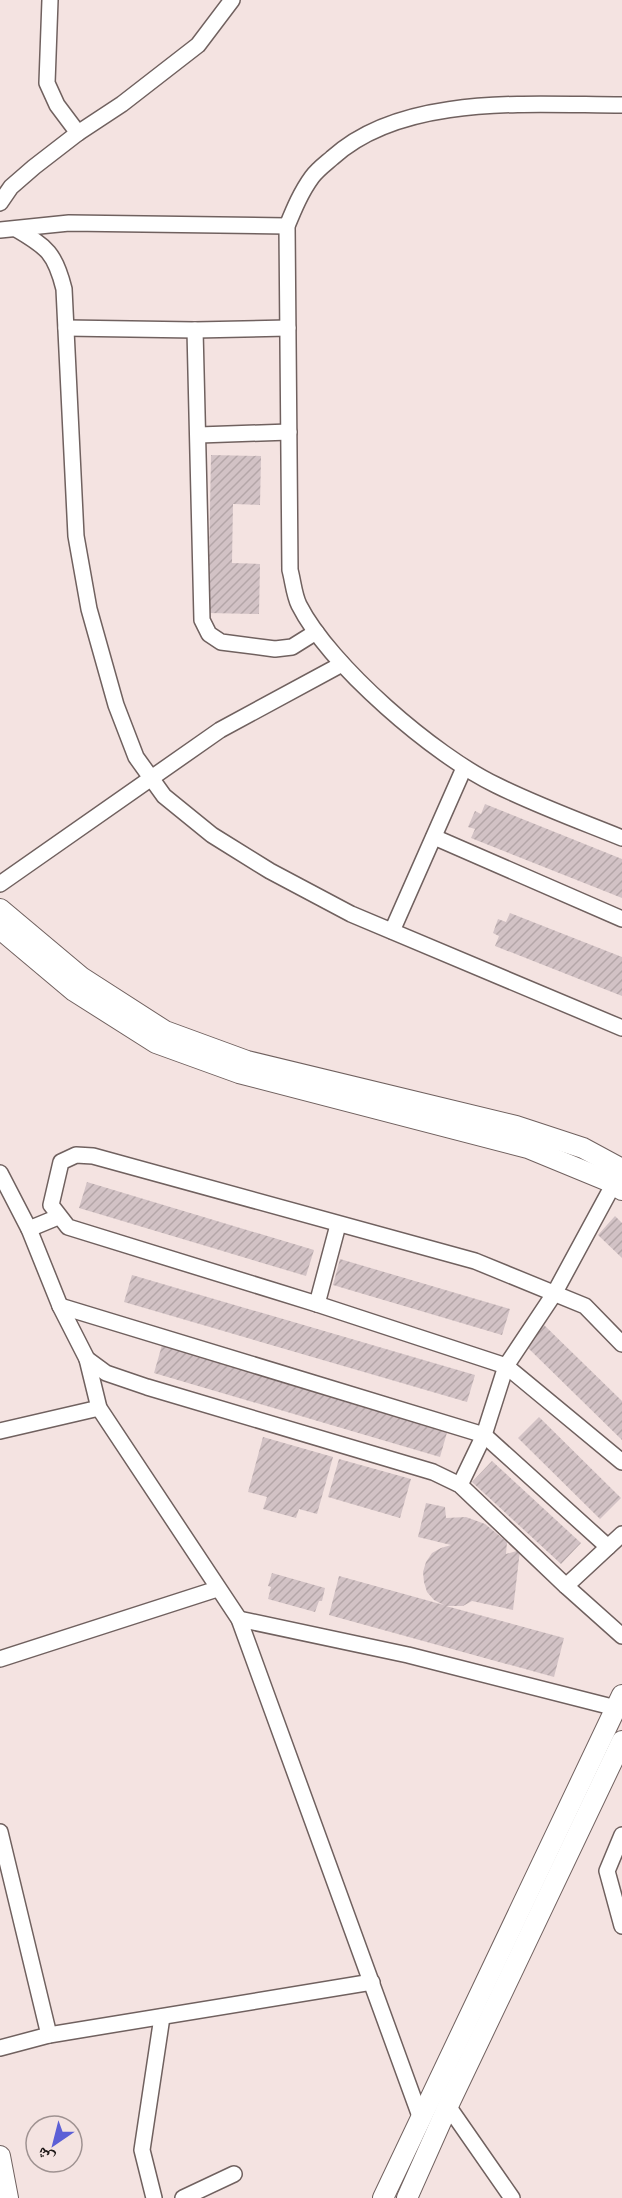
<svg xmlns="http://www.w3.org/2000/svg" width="622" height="2198" viewBox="0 0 622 2198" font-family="Helvetica,'Noto Naskh Arabic',sans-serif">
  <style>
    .building { fill: url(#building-hatch) }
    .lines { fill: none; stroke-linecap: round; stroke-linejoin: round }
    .minor-casing { stroke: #70615f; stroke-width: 18 }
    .major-casing { stroke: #70615f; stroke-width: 22 }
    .minor { stroke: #fff; stroke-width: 15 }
    .major { stroke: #fff; stroke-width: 20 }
  </style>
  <defs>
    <pattern id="building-hatch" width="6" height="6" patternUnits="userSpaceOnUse" patternTransform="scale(1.5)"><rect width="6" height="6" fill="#d2c2c5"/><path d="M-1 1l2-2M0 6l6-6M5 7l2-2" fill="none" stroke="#b4a6a8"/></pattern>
  </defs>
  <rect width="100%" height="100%" fill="#f4e3e1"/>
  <g class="building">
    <path d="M 211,455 L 261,456 L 260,505 L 233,504 L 232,563 L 260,564 L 259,614 L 208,613 Z"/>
    <path d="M 485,804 L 622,859 L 622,898 L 471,838 L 475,829 L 468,827 L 475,811 L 481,814 Z"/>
    <path d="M 510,913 L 622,957 L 622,996 L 495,946 L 499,936 L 493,933 L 498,919 L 506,922 Z"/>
    <path d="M 87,1182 L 314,1250 L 306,1276 L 79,1208 Z"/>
    <path d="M 615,1216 L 622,1223 L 622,1258 L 598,1235 Z"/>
    <path d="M 340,1259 L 510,1309 L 502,1335 L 333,1285 Z"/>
    <path d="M 132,1275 L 475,1375 L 467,1402 L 124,1302 Z"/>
    <path d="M 544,1325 L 622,1401 L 622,1440 L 525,1345 Z"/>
    <path d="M 162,1345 L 448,1429 L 440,1457 L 154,1373 Z"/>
    <path d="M 539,1417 L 621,1498 L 600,1519 L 518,1438 Z"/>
    <path d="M 263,1437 L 333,1457 L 317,1514 L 299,1509 L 296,1518 L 263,1509 L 267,1497 L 248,1492 Z"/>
    <path d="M 339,1459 L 411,1479 L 400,1518 L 328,1497 Z"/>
    <path d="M 492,1461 L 581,1543 L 561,1564 L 472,1482 Z"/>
    <path d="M 426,1503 L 445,1507 L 446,1518 L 466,1517 L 485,1524 L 507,1542 L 506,1554 L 520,1550 L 513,1610 L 472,1601 L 463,1606 L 446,1606 L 564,1638 L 554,1677 L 329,1615 L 339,1576 L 444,1605 L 434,1600 L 427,1592 L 424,1582 L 423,1572 L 426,1562 L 432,1553 L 441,1548 L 451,1545 L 418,1537 Z"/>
    <path d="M 272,1573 L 325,1588 L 322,1601 L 319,1601 L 315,1612 L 268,1599 L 271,1587 L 268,1586 Z"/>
  </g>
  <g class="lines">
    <defs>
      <g id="minor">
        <path d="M 50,0 L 47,83 L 57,105 L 78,133"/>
        <path d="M 622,105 C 531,105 403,93 332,158 C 325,164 317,170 312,177 C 301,192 294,209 287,226 L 290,570 C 293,581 294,595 299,605 C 330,666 435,756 496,785 C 536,805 580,821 622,838"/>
        <path d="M 0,203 L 11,187 L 34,167 L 78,133 L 122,104 L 198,45 L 232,0"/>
        <path d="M 16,229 C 47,247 55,253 64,289 L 76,536 L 89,609 L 116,705 L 136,757 L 164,796 L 212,835 L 270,871 L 351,914 L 622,1028"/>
        <path d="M 0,230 L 69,223 L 287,226"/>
        <path d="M 66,328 L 195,330 L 288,328"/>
        <path d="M 195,330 L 202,620 L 209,634 L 221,642 L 275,649 L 292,647 L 316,632"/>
        <path d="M 199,435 L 289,432"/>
        <path d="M 434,837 L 622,919"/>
        <path d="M 0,884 L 220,730 L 342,664"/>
        <path d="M 392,931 L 464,768"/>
        <path d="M 0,1173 L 29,1229 L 60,1306 L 87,1359 L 106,1373 L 147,1387 L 433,1472 L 460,1485 L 566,1586 L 622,1636"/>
        <path d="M 29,1229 L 58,1217"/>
        <path d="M 317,1304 L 338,1225"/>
        <path d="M 60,1306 L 484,1435 L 608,1547"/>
        <path d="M 622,1344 L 585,1306 L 475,1261 L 93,1156 L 76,1155 L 61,1162 L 51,1205 L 68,1227 L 317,1304 L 506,1366 L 622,1462"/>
        <path d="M 87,1359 L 99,1408 L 239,1619 L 421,2119"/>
        <path d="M 0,1431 L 99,1408"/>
        <path d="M 460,1485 L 484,1435 L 506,1366 L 554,1294 L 619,1174"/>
        <path d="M 566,1586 L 622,1534"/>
        <path d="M 239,1619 L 408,1655 L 616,1708"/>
        <path d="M 0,1659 L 217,1589"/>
        <path d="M 0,1832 L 49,2035"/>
        <path d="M 622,1835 L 607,1871 L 622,1926"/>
        <path d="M 0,2048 L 49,2035 L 372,1982"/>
        <path d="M 448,2106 L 512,2198"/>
        <path d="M 154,2198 L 142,2150 L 162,2017"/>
        <path d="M 183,2198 L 234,2174"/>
      </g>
      <g id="major">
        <path d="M 0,909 L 81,977 L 165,1031 L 247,1061 L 516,1126 L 583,1148 L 622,1169"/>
        <path d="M 0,929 L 74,991 L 156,1043 L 239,1073 L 528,1148 L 613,1183 L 622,1190"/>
        <path d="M 0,2156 L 8,2198"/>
        <path d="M 383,2198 L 622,1695"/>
        <path d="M 407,2198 L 448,2106 L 622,1741"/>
      </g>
    </defs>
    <use href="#minor" class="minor-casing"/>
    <use href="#major" class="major-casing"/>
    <use href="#minor" class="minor"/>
    <use href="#major" class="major"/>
  </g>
  <g transform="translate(54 2144) rotate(215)"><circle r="28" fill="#f4e3e1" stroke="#9f9291" stroke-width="1.5"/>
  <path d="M0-4.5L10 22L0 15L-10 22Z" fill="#5c5fd6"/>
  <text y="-9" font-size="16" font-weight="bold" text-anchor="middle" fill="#1f1918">ش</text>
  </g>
</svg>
